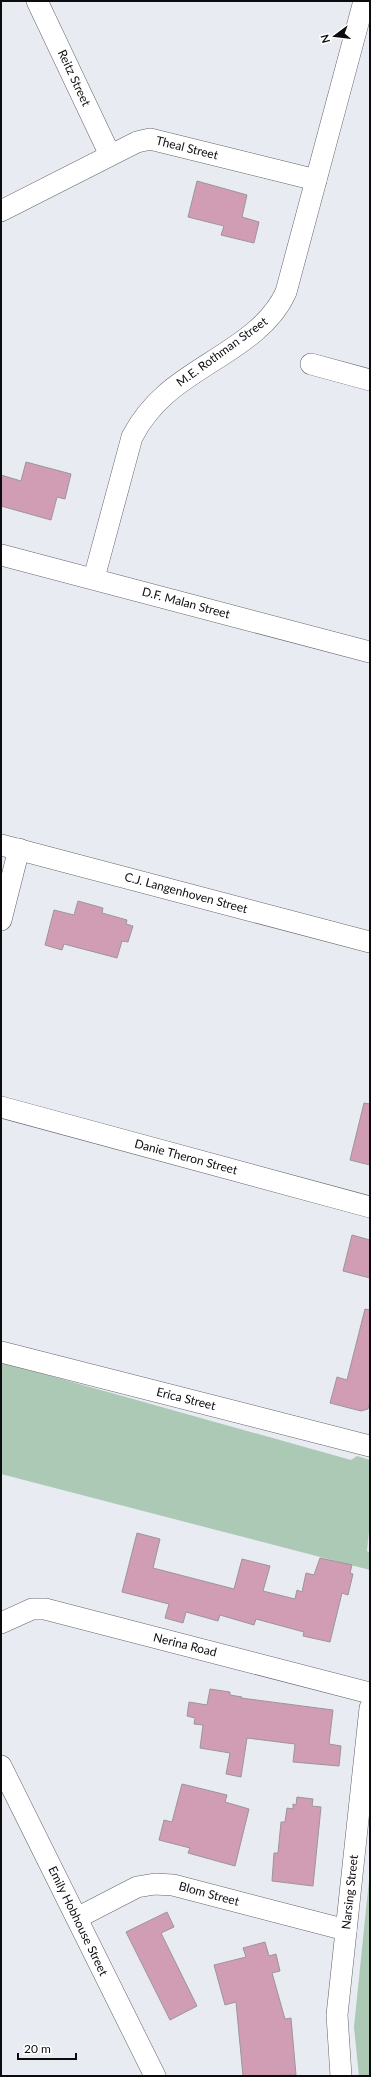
<svg xmlns="http://www.w3.org/2000/svg" width="371" height="2077" viewBox="0 0 371 2077" font-family="Lato,sans-serif">
  <style>
    .green { fill: #abc9b5 }
    .building { fill: #d09db4; stroke: #9d9598 }
    .lines { fill: none; stroke-linecap: round; stroke-linejoin: round }
    .minor-casing { stroke: #62646a; stroke-width: 22 }
    .minor { stroke: #fff; stroke-width: 21 }
    .labels { text-anchor: middle; stroke-width: 3.5; stroke-linejoin: round; paint-order: stroke }
    .street-label { font-size: 12px; fill: #0c0c0f; stroke: #fff }
  </style>
  <rect width="100%" height="100%" fill="#e9ebf2"/>
  <g class="green">
    <path d="M 1,1362 L 351,1460 L 357,1456 L 370,1460 L 370,1521 L 367,1551 L 370,1553 L 370,1570 L 1,1474 Z"/>
    <path d="M 370,1870 L 370,2076 L 359,2076 L 354,2027 Z"/>
  </g>
  <g class="building">
    <path d="M 197,181 L 247,195 L 242,217 L 259,222 L 254,243 L 221,235 L 224,226 L 188,217 Z"/>
    <path d="M 26,462 L 71,474 L 65,499 L 57,497 L 51,520 L 1,506 L 1,475 L 21,481 Z"/>
    <path d="M 78,901 L 103,908 L 102,913 L 127,920 L 126,924 L 133,926 L 128,942 L 122,941 L 117,958 L 64,944 L 62,950 L 45,945 L 54,910 L 74,915 Z"/>
    <path d="M 364,1103 L 370,1104 L 370,1165 L 350,1160 Z"/>
    <path d="M 352,1235 L 370,1240 L 370,1278 L 343,1271 Z"/>
    <path d="M 365,1309 L 370,1310 L 370,1402 L 368,1409 L 361,1411 L 330,1403 L 337,1377 L 347,1380 Z"/>
    <path d="M 137,1533 L 160,1539 L 153,1568 L 234,1589 L 242,1559 L 270,1566 L 263,1591 L 295,1599 L 297,1590 L 302,1592 L 306,1573 L 314,1575 L 320,1558 L 352,1565 L 350,1573 L 353,1574 L 348,1595 L 342,1593 L 330,1642 L 303,1636 L 304,1632 L 256,1619 L 254,1625 L 220,1615 L 218,1621 L 186,1612 L 183,1623 L 165,1618 L 169,1604 L 122,1592 Z"/>
    <path d="M 210,1689 L 230,1692 L 230,1695 L 242,1697 L 241,1698 L 333,1710 L 329,1744 L 341,1746 L 339,1766 L 293,1762 L 295,1744 L 247,1738 L 241,1777 L 226,1774 L 230,1753 L 200,1748 L 203,1725 L 194,1724 L 195,1718 L 187,1716 L 189,1702 L 207,1705 Z"/>
    <path d="M 182,1784 L 227,1795 L 225,1802 L 249,1809 L 235,1866 L 188,1853 L 190,1848 L 159,1840 L 164,1820 L 172,1822 Z"/>
    <path d="M 297,1797 L 313,1799 L 312,1806 L 321,1807 L 313,1886 L 272,1881 L 274,1853 L 278,1853 L 281,1822 L 285,1822 L 287,1808 L 293,1809 L 293,1804 L 296,1805 Z"/>
    <path d="M 167,1912 L 174,1927 L 161,1933 L 197,2006 L 170,2020 L 126,1932 Z"/>
    <path d="M 265,1942 L 269,1956 L 276,1954 L 280,1971 L 272,1973 L 285,2019 L 291,2018 L 296,2075 L 243,2076 L 236,2002 L 225,2005 L 214,1965 L 246,1957 L 243,1948 Z"/>
  </g>
  <g class="lines">
    <defs>
      <g id="minor">
        <path d="M 37,1 L 110,155"/>
        <path d="M 1,211 L 137,142 L 150,139 L 316,180"/>
        <path d="M 311,364 L 370,380"/>
        <path d="M 1,555 L 370,652"/>
        <path d="M 94,578 L 132,437 C 141,420 151,407 166,394 C 203,361 265,340 286,292 L 364,1"/>
        <path d="M 1,845 L 370,942"/>
        <path d="M 1,920 L 19,849"/>
        <path d="M 1,1107 L 370,1207"/>
        <path d="M 1,1352 L 370,1446"/>
        <path d="M 1,1623 L 32,1609 L 45,1609 L 370,1693"/>
        <path d="M 1,1766 L 155,2076"/>
        <path d="M 77,1918 L 137,1887 L 155,1884 L 173,1885 L 346,1930"/>
        <path d="M 341,2076 L 337,2015 L 370,1708"/>
      </g>
    </defs>
    <use href="#minor" class="minor-casing"/>
    <use href="#minor" class="minor"/>
  </g>
  <g class="labels">
    <g class="street-label">
      <text transform="translate(74 78) rotate(65)" y="4">Reitz Street</text>
      <text transform="translate(187 148) rotate(14)" y="4">Theal Street</text>
      <text transform="translate(222 352) rotate(-36)" y="4">M.E. Rothman Street</text>
      <text transform="translate(186 603) rotate(15)" y="4">D.F. Malan Street</text>
      <text transform="translate(186 893) rotate(15)" y="4">C.J. Langenhoven Street</text>
      <text transform="translate(186 1157) rotate(15)" y="4">Danie Theron Street</text>
      <text transform="translate(186 1399) rotate(14)" y="4">Erica Street</text>
      <text transform="translate(185 1645) rotate(14)" y="4">Nerina Road</text>
      <text transform="translate(350 1892) rotate(-84)" y="4">Narsing Street</text>
      <text transform="translate(209 1894) rotate(15)" y="4">Blom Street</text>
      <text transform="translate(78 1921) rotate(64)" y="4">Emily Hobhouse Street</text>
    </g>
  </g>
  <rect width="371" height="2077" fill="none" stroke="#0c0c0f" stroke-width="4"/>
  <g transform="translate(335 36) rotate(255)" stroke="#ffffff" stroke-width="3" paint-order="stroke">
  <path d="M0-3L7 15L0 10L-7 15Z" fill="#0c0c0f"/>
  <text y="-6" font-size="11" font-weight="bold" text-anchor="middle" fill="#0c0c0f">N</text>
  </g>
  <path d="M18 2053v6h58v-6" fill="none" stroke="#0c0c0f" stroke-width="2"/>
  <text x="24" y="2053" font-size="12" fill="#0c0c0f" stroke="#ffffff" stroke-width="3" paint-order="stroke">20 m</text>
</svg>
